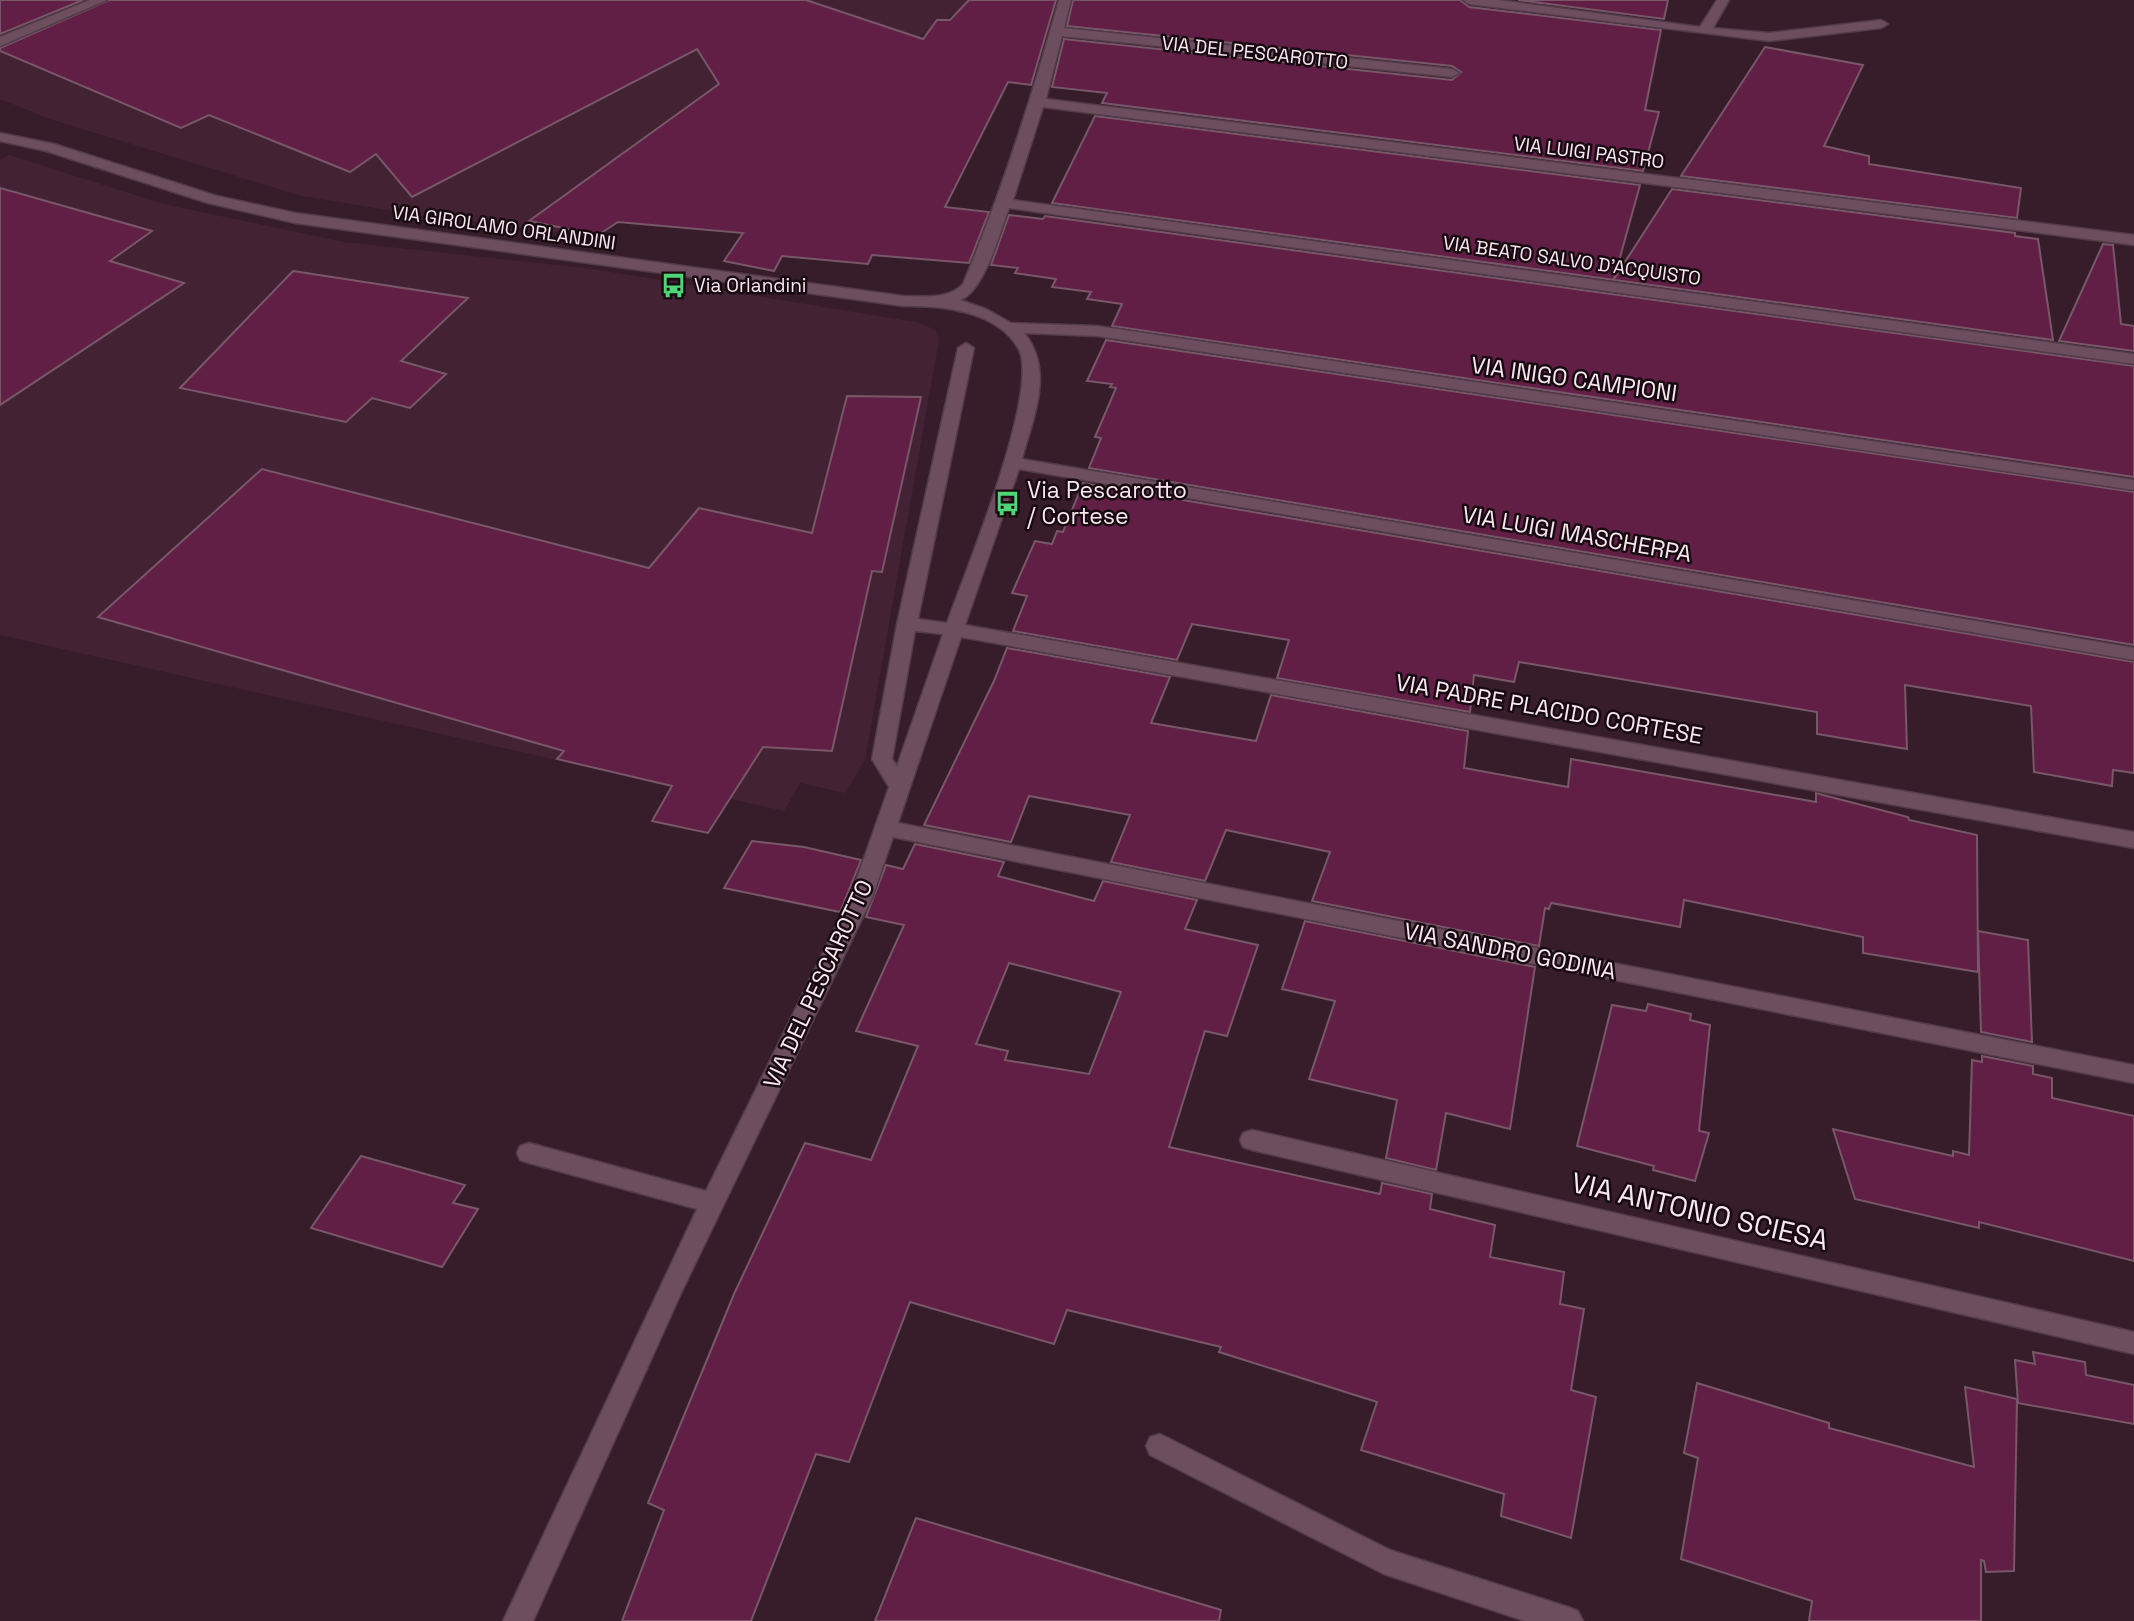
<svg xmlns="http://www.w3.org/2000/svg" width="2134" height="1621" viewBox="0 0 2134 1621" font-family="'Space Grotesk',sans-serif">
  <style>
    .built { fill: #432234 }
    .building { fill: #611f46; stroke: #785868; stroke-width: 2; fill-rule: evenodd }
    .lines { fill: none; stroke-linecap: round; stroke-linejoin: round }
    .minor-casing { stroke: #523b48; stroke-width: 3 }
    .minor { fill: #6d4e5e; fill-rule: evenodd }
    .labels { text-anchor: middle; stroke-width: 5; stroke-linejoin: round; paint-order: stroke }
    .far-street-label { font-size: 19px; fill: #f9e6ee; stroke: #170b11 }
    .far-poi-label { font-size: 19px; fill: #f9e6ee; stroke: #170b11; text-anchor: start }
    .street-label { font-size: 23px; fill: #f9e6ee; stroke: #170b11 }
    .poi-label { font-size: 23px; fill: #f9e6ee; stroke: #170b11; text-anchor: start }
    .near-street-label { font-size: 28px; fill: #f9e6ee; stroke: #170b11 }
  </style>
  <rect width="100%" height="100%" fill="#371c2a"/>
  <g class="built">
    <path d="M 0,0 L 974,0 L 823,102 L 768,104 L 590,236 L 430,217 L 301,196 L 50,119 L 0,99 Z"/>
    <path d="M 9,155 L 164,204 L 344,242 L 593,269 L 921,323 L 935,330 L 939,340 L 865,760 L 845,793 L 800,783 L 784,811 L 0,635 L 0,160 Z"/>
  </g>
  <g class="building">
    <path d="M 0,0 L 83,0 L 0,34 Z"/>
    <path d="M 109,0 L 806,0 L 923,39 L 937,20 L 950,20 L 969,0 L 1056,0 L 1031,85 L 1008,82 L 945,207 L 989,212 L 969,263 L 872,255 L 868,264 L 782,256 L 774,271 L 724,261 L 743,233 L 618,222 L 598,235 L 529,221 L 719,84 L 697,49 L 412,197 L 376,154 L 350,172 L 209,115 L 181,128 L 0,51 L 0,48 Z"/>
    <path d="M 1073,0 L 1460,0 L 1469,7 L 1661,30 L 1645,110 L 1659,112 L 1643,171 L 1102,103 L 1107,93 L 1052,87 L 1064,39 L 1452,80 L 1461,72 L 1452,66 L 1067,26 Z"/>
    <path d="M 1518,0 L 1668,0 L 1664,19 Z"/>
    <path d="M 1765,47 L 1863,65 L 1824,146 L 1869,156 L 1869,164 L 2021,188 L 2017,218 L 1681,176 Z"/>
    <path d="M 1095,116 L 1640,185 L 1614,279 L 1672,189 L 2015,233 L 2015,236 L 2038,239 L 2053,340 L 1052,203 Z"/>
    <path d="M 0,188 L 152,231 L 110,261 L 184,283 L 0,405 Z"/>
    <path d="M 1009,215 L 1043,219 L 1045,216 L 2134,366 L 2134,477 L 1112,326 L 1122,304 L 1087,299 L 1091,292 L 1052,287 L 1056,279 L 1015,273 L 1018,268 L 991,265 Z"/>
    <path d="M 2103,244 L 2113,245 L 2121,324 L 2134,326 L 2134,351 L 2059,341 Z"/>
    <path d="M 293,271 L 468,298 L 401,361 L 446,374 L 410,408 L 372,398 L 346,422 L 180,388 Z"/>
    <path d="M 1106,340 L 2134,492 L 2134,645 L 1089,468 L 1101,438 L 1095,437 L 1116,388 L 1110,387 L 1112,384 L 1087,381 Z"/>
    <path d="M 847,396 L 921,397 L 882,572 L 872,571 L 832,751 L 763,747 L 708,833 L 652,821 L 672,786 L 557,759 L 564,751 L 98,617 L 262,469 L 649,568 L 699,508 L 812,533 Z"/>
    <path d="M 1083,483 L 2134,662 L 2134,773 L 2113,770 L 2112,786 L 2034,772 L 2031,706 L 1905,685 L 1907,749 L 1817,734 L 1817,712 L 1519,662 L 1514,682 L 1474,675 L 1470,712 L 1277,678 L 1289,640 L 1192,624 L 1177,660 L 1013,631 L 1027,596 L 1012,593 L 1035,541 L 1052,544 L 1057,531 L 1063,532 Z"/>
    <path d="M 1007,648 L 1170,677 L 1151,723 L 1256,741 L 1271,695 L 1468,731 L 1464,768 L 1568,787 L 1571,759 L 1816,802 L 1816,793 L 1823,795 L 1908,817 L 1909,820 L 1977,835 L 1978,972 L 1863,953 L 1863,937 L 1684,900 L 1680,927 L 1551,903 L 1549,909 L 1545,908 L 1539,946 L 1312,901 L 1330,852 L 1226,830 L 1205,881 L 1111,862 L 1130,815 L 1029,796 L 1011,842 L 924,825 L 994,681 Z"/>
    <path d="M 752,841 L 804,847 L 861,860 L 840,912 L 724,888 Z"/>
    <path d="M 915,844 L 1004,862 L 998,876 L 1094,901 L 1103,881 L 1197,900 L 1185,929 L 1258,945 L 1227,1036 L 1205,1031 L 1169,1147 L 1380,1194 L 1382,1183 L 1432,1194 L 1430,1209 L 1495,1225 L 1490,1257 L 1564,1272 L 1560,1304 L 1584,1309 L 1571,1390 L 1596,1397 L 1571,1538 L 1501,1516 L 1504,1494 L 1361,1450 L 1377,1402 L 1219,1352 L 1221,1347 L 1067,1310 L 1054,1344 L 910,1302 L 849,1462 L 816,1454 L 751,1621 L 622,1621 L 664,1510 L 648,1503 L 734,1294 L 805,1143 L 871,1160 L 918,1046 L 856,1031 L 904,925 L 866,917 L 886,865 L 903,869 ZM 1009,963 L 1121,992 L 1089,1074 L 1005,1060 L 1008,1051 L 976,1044 Z"/>
    <path d="M 1305,921 L 1535,967 L 1510,1129 L 1446,1113 L 1436,1170 L 1386,1158 L 1397,1100 L 1309,1079 L 1335,1001 L 1282,989 Z"/>
    <path d="M 1978,931 L 2028,940 L 2032,1042 L 1981,1032 Z"/>
    <path d="M 1648,1004 L 1691,1014 L 1690,1020 L 1710,1025 L 1699,1131 L 1709,1133 L 1695,1181 L 1653,1170 L 1654,1166 L 1577,1146 L 1612,1005 L 1646,1011 Z"/>
    <path d="M 1982,1056 L 2033,1066 L 2033,1074 L 2052,1078 L 2052,1098 L 2134,1116 L 2134,1261 L 1979,1222 L 1979,1228 L 1855,1199 L 1833,1129 L 1953,1156 L 1953,1151 L 1969,1155 L 1972,1060 L 1982,1062 Z"/>
    <path d="M 361,1156 L 465,1185 L 453,1203 L 478,1209 L 442,1267 L 311,1228 Z"/>
    <path d="M 2033,1352 L 2085,1362 L 2086,1375 L 2134,1385 L 2134,1424 L 2018,1403 L 2015,1360 L 2035,1364 Z"/>
    <path d="M 1697,1383 L 1829,1423 L 1829,1428 L 1974,1467 L 1965,1387 L 2017,1399 L 2014,1571 L 1986,1572 L 1984,1561 L 1981,1560 L 1981,1621 L 1809,1621 L 1812,1601 L 1681,1559 L 1698,1458 L 1684,1453 Z"/>
    <path d="M 916,1518 L 1221,1610 L 1219,1621 L 875,1621 Z"/>
  </g>
  <g class="lines">
    <defs>
      <g id="minor">
        <path d="M 90,0 L 107,0 L 0,46 L 0,37 Z"/>
        <path d="M 1059,0 L 1071,0 L 1064,28 L 1452,69 L 1459,73 L 1452,77 L 1062,36 L 1046,99 L 2134,235 L 2134,245 L 1043,107 L 1013,200 L 2134,354 L 2134,364 L 1009,208 C 1000,232 984,292 960,300 L 986,309 L 1011,323 L 1097,326 L 2134,480 L 2134,490 L 1097,336 L 1024,333 C 1055,370 1033,418 1022,459 L 2134,648 L 2134,660 L 1019,469 L 965,625 L 2134,832 L 2134,848 L 961,637 L 898,823 L 2134,1065 L 2134,1083 L 893,837 L 872,898 L 682,1291 L 533,1621 L 503,1621 L 697,1209 L 529,1163 L 520,1160 L 517,1153 L 520,1146 L 529,1143 L 706,1191 L 850,898 L 889,787 L 872,759 L 897,624 L 958,348 L 966,343 L 974,348 L 918,619 L 947,623 C 964,574 1042,388 1018,348 C 997,311 941,305 903,306 L 295,223 L 208,203 L 46,151 L 0,141 L 0,133 L 54,144 L 217,196 L 295,213 L 903,296 C 924,296 948,300 963,284 C 1002,191 1032,97 1059,0 ZM 915,631 L 943,634 L 897,766 L 892,759 Z"/>
        <path d="M 1463,0 L 1498,0 L 1700,27 L 1717,0 L 1729,0 L 1713,28 L 1769,33 L 1881,20 L 1888,24 L 1881,28 L 1769,41 L 1469,4 Z"/>
        <path d="M 1252,1130 L 2134,1332 L 2134,1354 L 1252,1150 L 1243,1147 L 1240,1140 L 1243,1133 Z"/>
        <path d="M 1160,1434 L 1390,1550 L 1568,1607 L 1578,1611 L 1583,1621 L 1525,1621 L 1384,1574 L 1150,1455 L 1146,1446 L 1150,1437 Z"/>
      </g>
    </defs>
    <use href="#minor" class="minor-casing"/>
    <use href="#minor" class="minor"/>
  </g>
  <defs>
    <symbol id="bus-bare" viewBox="-9 -9 18 18"><path d="M-5-6H5V4H4V6H2V4H-2V6H-4V4H-5ZM-3.5-4V0h7V-4ZM-3.5 1.2v1.5H-2V1.2ZM2 1.2v1.5H3.5V1.2Z" fill="#4ed676" stroke="#170b11" stroke-width="2.5" paint-order="stroke"/></symbol>
  </defs>
  <g fill-rule="evenodd">
    <use href="#bus-bare" x="656" y="268" width="35" height="35"/>
    <use href="#bus-bare" x="990" y="486" width="35" height="35"/>
  </g>
  <g class="labels">
    <g class="far-street-label">
      <text transform="translate(1255 52) rotate(6)" y="7">VIA DEL PESCAROTTO</text>
      <text transform="translate(1589 152) rotate(7)" y="7">VIA LUIGI PASTRO</text>
      <text transform="translate(504 227) rotate(8)" y="7">VIA GIROLAMO ORLANDINI</text>
      <text transform="translate(1572 260) rotate(8)" y="7">VIA BEATO SALVO D'ACQUISTO</text>
    </g>
    <g class="far-poi-label">
      <text x="694" y="292">Via Orlandini</text>
    </g>
    <g class="street-label">
      <text transform="translate(1574 379) rotate(8)" y="8">VIA INIGO CAMPIONI</text>
      <text transform="translate(1577 534) rotate(10)" y="8">VIA LUIGI MASCHERPA</text>
      <text transform="translate(1549 709) rotate(10)" y="8">VIA PADRE PLACIDO CORTESE</text>
      <text transform="translate(1510 951) rotate(11)" y="8">VIA SANDRO GODINA</text>
      <text transform="translate(818 984) rotate(-65)" y="8">VIA DEL PESCAROTTO</text>
    </g>
    <g class="poi-label">
      <text x="1027" y="498">Via Pescarotto<tspan x="1027" dy="26">/ Cortese</tspan></text>
    </g>
    <g class="near-street-label">
      <text transform="translate(1700 1211) rotate(13)" y="10">VIA ANTONIO SCIESA</text>
    </g>
  </g>
</svg>
